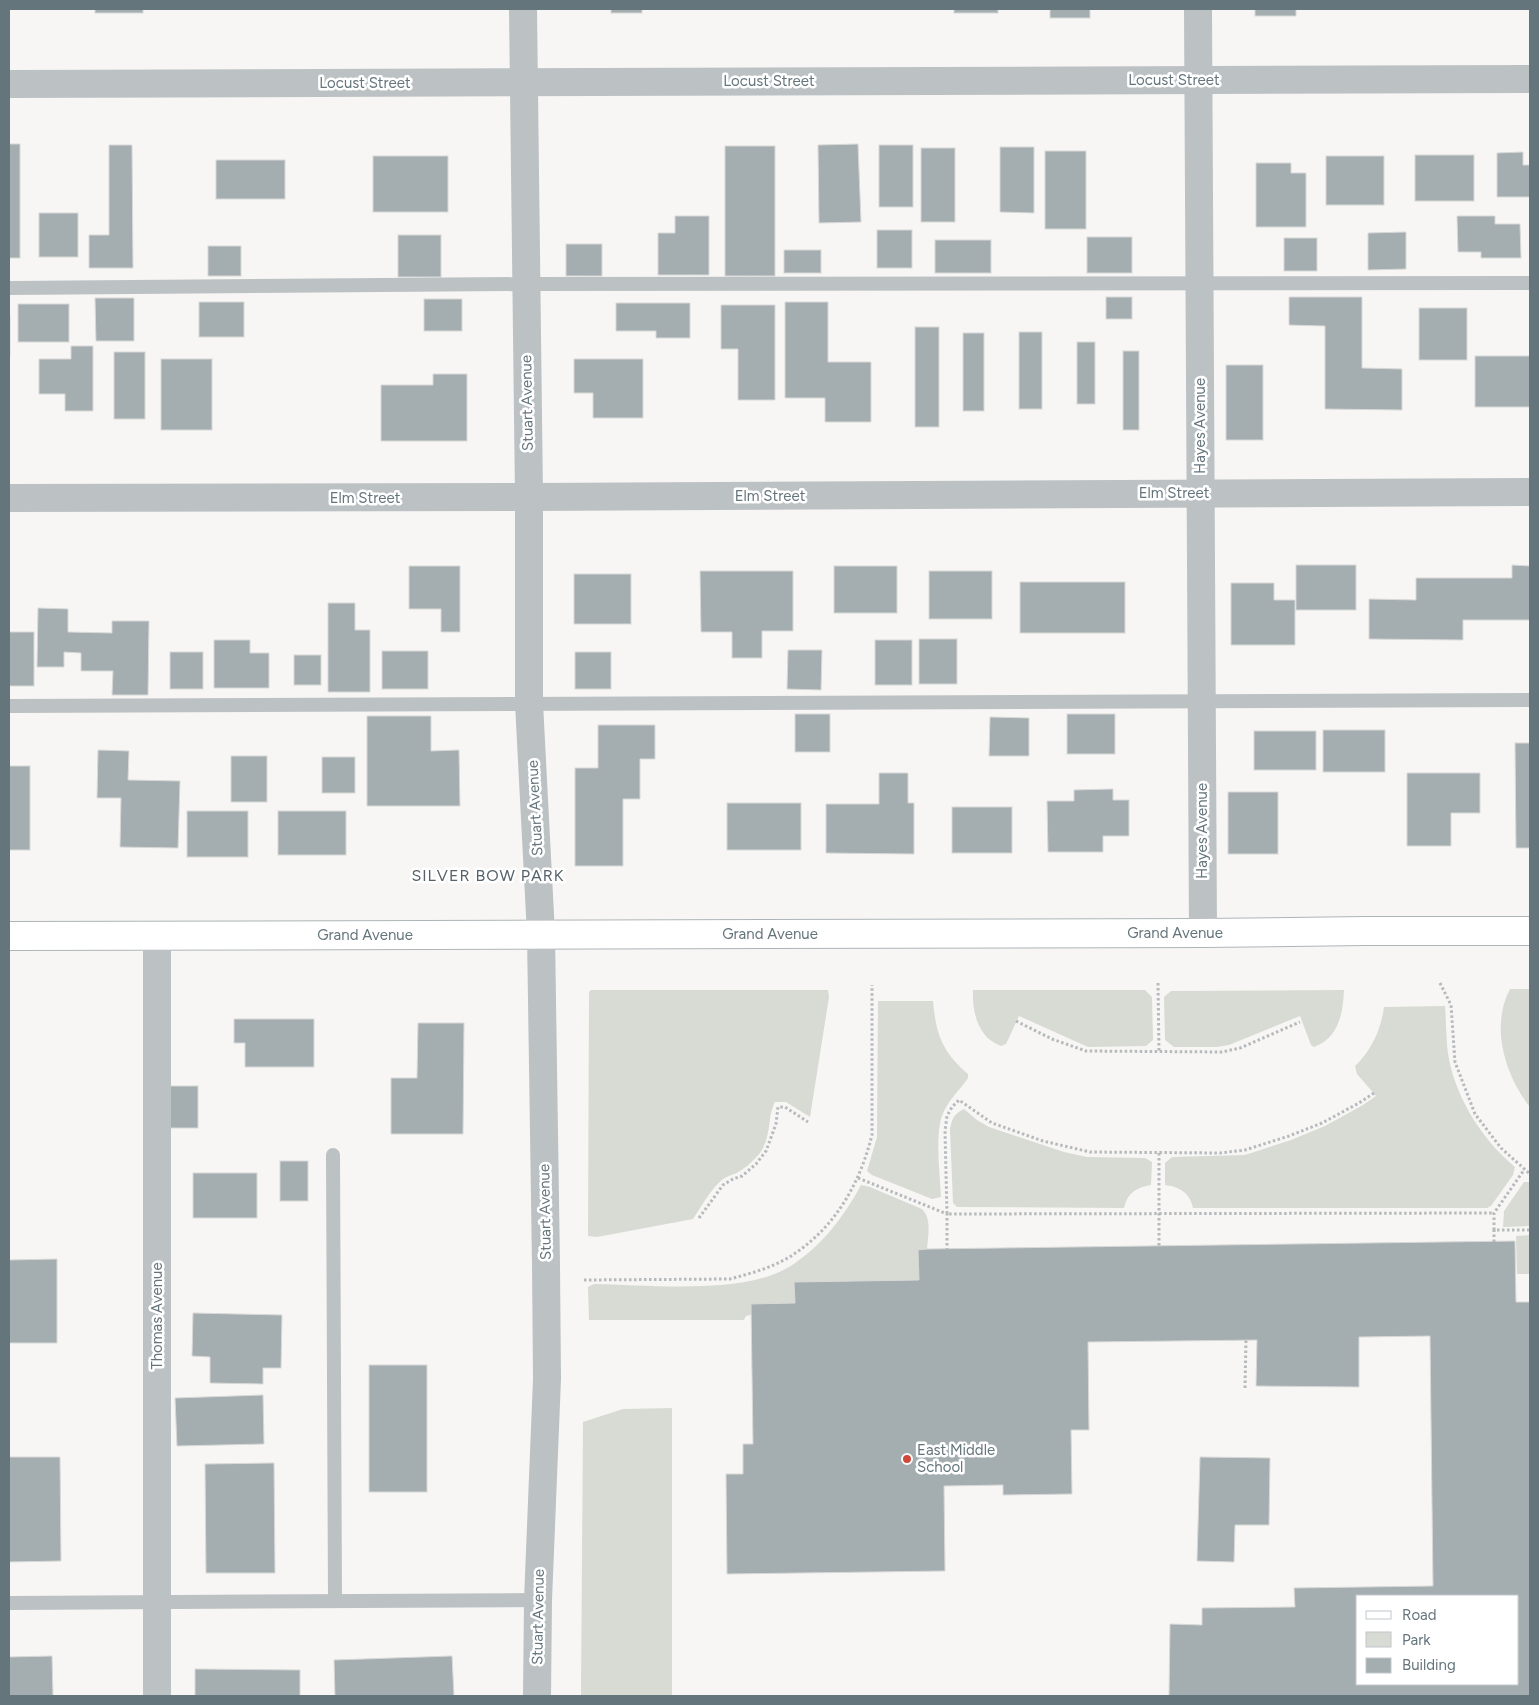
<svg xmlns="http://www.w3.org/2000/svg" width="1539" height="1705" viewBox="0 0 1539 1705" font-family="Figtree,sans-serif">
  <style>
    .green { fill: #d7dbd4 }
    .building { fill: #a4adb0; stroke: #d8d8d7; fill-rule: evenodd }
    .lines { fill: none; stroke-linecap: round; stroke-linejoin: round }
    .secondary-casing { stroke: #aeb5b8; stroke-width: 30 }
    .path { stroke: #b6babc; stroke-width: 3; stroke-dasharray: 2.5 2.5; stroke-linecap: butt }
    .service { stroke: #bcc1c3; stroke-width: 14 }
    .minor { stroke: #bcc1c3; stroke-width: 28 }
    .secondary { stroke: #fff; stroke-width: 28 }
    .poi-dot { fill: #cf493b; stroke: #fff; stroke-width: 2 }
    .labels { text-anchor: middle; stroke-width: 5; stroke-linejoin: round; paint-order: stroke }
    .street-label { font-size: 15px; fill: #65757c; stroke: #fff }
    .poi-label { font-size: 15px; fill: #65757c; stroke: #fff; text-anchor: start }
    .neighbourhood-label { font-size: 16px; letter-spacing: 1px; fill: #566268; stroke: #fff }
  </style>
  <rect width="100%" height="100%" fill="#f7f6f4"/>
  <g class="green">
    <path d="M 1510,989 L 1530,989 L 1530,1107 C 1505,1076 1490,1026 1510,989 Z"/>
    <path d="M 591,990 L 828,990 L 829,997 L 810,1117 L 786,1102 L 775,1102 C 767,1117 772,1136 760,1153 C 755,1159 747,1167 740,1171 C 734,1175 729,1175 723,1179 C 710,1190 702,1206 693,1219 L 597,1237 L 588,1236 L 589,992 Z"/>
    <path d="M 973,990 L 1145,990 L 1152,997 L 1153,1040 L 1146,1046 L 1088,1047 L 1019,1016 L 1006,1044 L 1001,1046 C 978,1038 972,1012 973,990 Z"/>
    <path d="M 1344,990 C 1343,1013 1339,1038 1314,1047 L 1311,1045 L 1300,1016 L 1229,1045 L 1217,1047 L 1174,1047 L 1165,1040 L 1164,997 L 1171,991 Z"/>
    <path d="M 878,1001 L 933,1001 C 936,1034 942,1052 968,1074 L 968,1078 C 960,1090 947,1101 942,1116 C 935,1136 940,1175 941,1197 L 932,1199 L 872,1175 L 867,1171 L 877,1137 Z"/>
    <path d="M 1445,1006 C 1446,1019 1446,1032 1447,1045 C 1451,1091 1480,1138 1515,1167 L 1513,1175 L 1491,1206 L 1487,1208 L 1193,1208 C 1190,1193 1180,1187 1165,1185 L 1165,1163 L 1172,1157 L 1245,1155 L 1291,1140 L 1325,1126 L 1363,1105 L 1376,1096 L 1357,1074 L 1355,1066 C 1372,1050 1381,1029 1384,1007 Z"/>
    <path d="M 964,1109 L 977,1120 L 989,1127 L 1064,1152 L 1087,1157 L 1145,1158 L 1152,1162 L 1151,1185 C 1136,1188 1128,1192 1124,1208 L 957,1207 L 953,1203 L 950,1129 C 952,1118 954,1114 964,1109 Z"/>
    <path d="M 1524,1182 L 1530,1182 L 1530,1226 L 1503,1227 L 1504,1211 Z"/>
    <path d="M 861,1185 L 870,1187 L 922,1209 C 932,1219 928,1236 927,1249 L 918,1250 L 919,1280 L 794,1282 L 795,1303 L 746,1316 L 744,1320 L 589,1320 L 588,1287 L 594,1284 C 648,1285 743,1295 789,1267 C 821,1247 843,1218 861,1185 Z"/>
    <path d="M 1530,1235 L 1530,1274 L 1517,1274 L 1516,1236 Z"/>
    <path d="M 672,1408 L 672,1696 L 581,1696 L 583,1422 L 623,1409 Z"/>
  </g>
  <g class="building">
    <rect x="95" y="9" width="48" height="4"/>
    <rect x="611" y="9" width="31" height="4"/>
    <rect x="954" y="9" width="44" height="4"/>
    <rect x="1050" y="9" width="40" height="9"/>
    <rect x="1255" y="9" width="41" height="7"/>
    <rect x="9" y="144" width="11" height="114"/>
    <path d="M 858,144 L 861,222 L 819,223 L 818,145 Z"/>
    <path d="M 109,145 L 132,145 L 133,268 L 89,268 L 89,235 L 109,235 Z"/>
    <rect x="879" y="145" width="34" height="62"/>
    <rect x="725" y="146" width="50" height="130"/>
    <path d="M 1000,147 L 1034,147 L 1034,213 L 1000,212 Z"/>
    <rect x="921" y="148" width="34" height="74"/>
    <rect x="1045" y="151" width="41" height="78"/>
    <path d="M 1523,152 L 1523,165 L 1530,165 L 1530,197 L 1497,197 L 1497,153 Z"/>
    <rect x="1415" y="155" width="59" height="46"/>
    <rect x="373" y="156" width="75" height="56"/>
    <rect x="1326" y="156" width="58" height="49"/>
    <rect x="216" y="160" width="69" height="39"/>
    <path d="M 1256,163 L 1291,163 L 1291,173 L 1306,173 L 1306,227 L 1256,227 Z"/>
    <rect x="39" y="213" width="39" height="44"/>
    <path d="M 675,216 L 709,216 L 709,275 L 658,275 L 658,233 L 675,233 Z"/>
    <path d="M 1457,216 L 1495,216 L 1495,224 L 1520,224 L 1521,258 L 1481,258 L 1481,252 L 1458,252 Z"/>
    <rect x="877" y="230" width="35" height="38"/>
    <path d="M 1406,232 L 1406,269 L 1368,270 L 1368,233 Z"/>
    <rect x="398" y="235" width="43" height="42"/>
    <rect x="1087" y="237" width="45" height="36"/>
    <rect x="1284" y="238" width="33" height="33"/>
    <rect x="935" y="240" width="56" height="33"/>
    <rect x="566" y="244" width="36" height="32"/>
    <rect x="208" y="246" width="33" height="30"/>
    <rect x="784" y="250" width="37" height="23"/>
    <rect x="1106" y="297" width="26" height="22"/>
    <path d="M 1289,297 L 1362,297 L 1362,368 L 1402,369 L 1402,410 L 1325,409 L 1325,326 L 1289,325 Z"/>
    <path d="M 95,298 L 134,298 L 134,341 L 96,341 Z"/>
    <rect x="424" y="299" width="38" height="32"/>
    <rect x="199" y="302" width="45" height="35"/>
    <path d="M 785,302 L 828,302 L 828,362 L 871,362 L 871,422 L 825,422 L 825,398 L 785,398 Z"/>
    <path d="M 616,303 L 690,303 L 690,338 L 656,338 L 656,331 L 616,331 Z"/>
    <rect x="18" y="304" width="51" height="38"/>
    <path d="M 721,305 L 775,305 L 775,400 L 738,400 L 738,349 L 721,349 Z"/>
    <rect x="1419" y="308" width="48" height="52"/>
    <rect x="9" y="316" width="1" height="40"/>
    <rect x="915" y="327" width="24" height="100"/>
    <rect x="1019" y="332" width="23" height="77"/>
    <rect x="963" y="333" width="21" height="78"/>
    <rect x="1077" y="342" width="18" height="62"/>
    <path d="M 71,346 L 93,346 L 93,411 L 65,411 L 65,394 L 39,394 L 39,359 L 71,359 Z"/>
    <rect x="1123" y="351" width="16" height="79"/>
    <rect x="114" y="352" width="31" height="67"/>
    <rect x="1475" y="356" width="55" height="51"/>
    <rect x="161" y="359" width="51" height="71"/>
    <path d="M 574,359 L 643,359 L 643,418 L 593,418 L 593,393 L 574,393 Z"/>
    <rect x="1226" y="365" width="37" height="75"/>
    <path d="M 433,374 L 467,374 L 467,441 L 381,441 L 381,385 L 433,385 Z"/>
    <rect x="1296" y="565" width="60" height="45"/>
    <path d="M 1512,565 L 1530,566 L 1530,620 L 1463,620 L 1463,640 L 1369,639 L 1369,599 L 1416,600 L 1416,578 L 1512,578 Z"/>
    <path d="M 409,566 L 460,566 L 460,632 L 441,632 L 441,609 L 409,609 Z"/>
    <rect x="834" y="566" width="63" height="47"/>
    <path d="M 700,571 L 793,571 L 793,631 L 762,631 L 762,658 L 732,658 L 732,632 L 701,632 Z"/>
    <rect x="929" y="571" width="63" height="48"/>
    <rect x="574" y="574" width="57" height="50"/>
    <rect x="1020" y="582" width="105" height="51"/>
    <path d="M 1231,583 L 1274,583 L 1274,600 L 1295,600 L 1295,645 L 1231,645 Z"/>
    <path d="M 328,603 L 355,603 L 355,630 L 370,630 L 370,692 L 328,692 Z"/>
    <path d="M 38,608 L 68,609 L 68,632 L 112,633 L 112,621 L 149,621 L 148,695 L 112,695 L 113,671 L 81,671 L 81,653 L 64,652 L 64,667 L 37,667 Z"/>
    <rect x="9" y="632" width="25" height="54"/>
    <rect x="919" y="639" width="38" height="45"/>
    <path d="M 214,640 L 250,640 L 250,653 L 269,653 L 269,688 L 214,688 Z"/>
    <rect x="875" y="640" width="37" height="45"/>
    <path d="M 788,650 L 822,650 L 821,690 L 787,689 Z"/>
    <rect x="382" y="651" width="46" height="38"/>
    <rect x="170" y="652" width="33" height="37"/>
    <rect x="575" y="652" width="36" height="37"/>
    <rect x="294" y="655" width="27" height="30"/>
    <rect x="795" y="714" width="35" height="38"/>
    <rect x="1067" y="714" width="48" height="40"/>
    <path d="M 367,716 L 431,716 L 431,751 L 459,750 L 460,806 L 367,806 Z"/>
    <path d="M 990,717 L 1029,718 L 1029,756 L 989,756 Z"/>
    <path d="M 598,725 L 655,725 L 655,759 L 640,759 L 640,799 L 623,799 L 623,866 L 575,866 L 575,768 L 598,768 Z"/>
    <rect x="1323" y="730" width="62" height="42"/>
    <rect x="1254" y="731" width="62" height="39"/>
    <path d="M 1515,743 L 1530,743 L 1530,848 L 1516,848 Z"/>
    <path d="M 98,750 L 129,751 L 128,780 L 180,781 L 178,848 L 120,847 L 121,798 L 97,798 Z"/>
    <rect x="231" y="756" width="36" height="46"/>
    <rect x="322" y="757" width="33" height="36"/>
    <rect x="9" y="766" width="21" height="84"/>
    <path d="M 879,773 L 908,773 L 908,803 L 914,803 L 914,854 L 826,853 L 826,804 L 879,804 Z"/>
    <path d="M 1407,773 L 1480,773 L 1480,813 L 1451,813 L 1451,846 L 1407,846 Z"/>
    <path d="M 1113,789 L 1113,800 L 1129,800 L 1129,836 L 1103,836 L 1103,852 L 1048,852 L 1047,801 L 1074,801 L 1074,790 Z"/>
    <rect x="1228" y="792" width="50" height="62"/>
    <rect x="727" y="803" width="74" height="47"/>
    <rect x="952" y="807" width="60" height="46"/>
    <rect x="187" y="811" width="61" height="46"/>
    <rect x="278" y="811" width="68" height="44"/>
    <path d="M 234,1019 L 314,1019 L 314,1067 L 245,1067 L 245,1043 L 234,1043 Z"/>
    <path d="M 418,1023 L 464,1023 L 463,1134 L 391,1134 L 391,1078 L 417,1078 Z"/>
    <rect x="167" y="1086" width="31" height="42"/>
    <rect x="280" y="1161" width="28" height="40"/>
    <rect x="193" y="1173" width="64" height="45"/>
    <path d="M 1515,1241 L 1516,1302 L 1530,1302 L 1530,1696 L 1169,1696 L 1170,1624 L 1202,1625 L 1202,1608 L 1295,1607 L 1294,1588 L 1433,1586 L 1430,1336 L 1359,1337 L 1359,1387 L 1256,1386 L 1257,1340 L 1088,1342 L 1089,1430 L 1071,1430 L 1072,1494 L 1003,1495 L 1003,1485 L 944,1486 L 945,1571 L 727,1574 L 726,1474 L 743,1474 L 743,1444 L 753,1444 L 751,1304 L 795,1303 L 794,1282 L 919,1280 L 918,1250 L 927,1249 ZM 1358,1596 L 1518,1596 L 1518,1684 L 1358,1684 Z"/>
    <path d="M 57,1259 L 57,1343 L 9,1343 L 9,1260 Z"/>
    <path d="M 193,1313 L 282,1315 L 281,1368 L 263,1368 L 263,1384 L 210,1383 L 210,1357 L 192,1356 Z"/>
    <rect x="369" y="1365" width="58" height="127"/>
    <path d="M 263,1395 L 264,1444 L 177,1446 L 175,1398 Z"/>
    <path d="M 9,1457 L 60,1457 L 61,1561 L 9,1562 Z"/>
    <path d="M 1200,1457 L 1270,1458 L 1269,1525 L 1235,1525 L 1234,1562 L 1197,1561 Z"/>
    <path d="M 274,1463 L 275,1573 L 206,1573 L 205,1464 Z"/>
    <path d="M 52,1656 L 53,1696 L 9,1696 L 9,1657 Z"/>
    <path d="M 452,1656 L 454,1696 L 335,1696 L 334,1660 Z"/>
    <path d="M 195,1669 L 300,1670 L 300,1696 L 195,1696 Z"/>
  </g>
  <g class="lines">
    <defs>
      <path id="secondary" d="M 9,936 L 1203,933 L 1366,931 L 1530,931"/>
    </defs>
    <use href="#secondary" class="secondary-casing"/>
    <g class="path">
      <path d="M 1158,983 L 1159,1051"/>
      <path d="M 1440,983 L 1451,1005 L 1455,1062 L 1475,1114 L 1501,1148 L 1530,1174"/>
      <path d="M 1016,1021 L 1052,1039 L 1086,1051 L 1222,1052 L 1240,1048 L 1300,1022"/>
      <path d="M 1374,1093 L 1359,1103 L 1322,1123 L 1289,1136 L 1245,1150 L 1220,1153 L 1090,1152 L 1043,1141 L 992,1123 L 959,1100 L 952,1107 L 947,1116 L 945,1131 L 947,1214 L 1494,1213"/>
      <path d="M 1159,1153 L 1159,1246"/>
      <path d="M 858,1178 L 947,1214 L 947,1249"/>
      <path d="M 699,1218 L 723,1185 L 733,1179 L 742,1176 L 756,1164 L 766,1151 L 776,1124 L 778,1107 L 785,1107 L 808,1122"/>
      <path d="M 1494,1230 L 1494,1213 L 1524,1170"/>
      <path d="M 1494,1242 L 1494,1230 L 1530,1230"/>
      <path d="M 584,1280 L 730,1279 C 752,1273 775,1267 794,1254 C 836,1226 860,1183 872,1135 L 872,985"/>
      <path d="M 1245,1388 L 1246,1340"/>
    </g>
    <g class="service">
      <path d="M 9,288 L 525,284 L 1530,283"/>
      <path d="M 9,706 L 1530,700"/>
      <path d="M 333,1155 L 335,1601"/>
      <path d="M 9,1603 L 538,1600"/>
    </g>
    <g class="minor">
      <path d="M 523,9 L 529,497 L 529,703 L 541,934 L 546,1265 L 547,1379 L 538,1600 L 537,1696"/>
      <path d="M 1198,9 L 1203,933"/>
      <path d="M 9,84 L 1530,79"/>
      <path d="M 9,498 L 529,497 L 1530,492"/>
      <path d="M 157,1696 L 157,936"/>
    </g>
    <use href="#secondary" class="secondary"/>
  </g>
  <circle class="poi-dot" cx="907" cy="1459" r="5"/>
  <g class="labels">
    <g class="street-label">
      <text x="1174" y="85">Locust Street</text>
      <text x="769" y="86">Locust Street</text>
      <text x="365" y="88">Locust Street</text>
      <text transform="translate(527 403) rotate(-91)" y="5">Stuart Avenue</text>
      <text transform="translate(1200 426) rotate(-90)" y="5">Hayes Avenue</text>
      <text x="1174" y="498">Elm Street</text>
      <text x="770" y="501">Elm Street</text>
      <text x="365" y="503">Elm Street</text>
      <text transform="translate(535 808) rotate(-93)" y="5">Stuart Avenue</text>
      <text transform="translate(1202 831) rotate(-90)" y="5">Hayes Avenue</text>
      <text x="1175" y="938">Grand Avenue</text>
      <text x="770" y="939">Grand Avenue</text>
      <text x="365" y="940">Grand Avenue</text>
      <text transform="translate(545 1212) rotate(-91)" y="5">Stuart Avenue</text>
      <text transform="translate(157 1316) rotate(-90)" y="5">Thomas Avenue</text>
      <text transform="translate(538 1617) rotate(-89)" y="5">Stuart Avenue</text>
    </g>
    <g class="poi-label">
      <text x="917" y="1455">East Middle<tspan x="917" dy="17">School</tspan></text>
    </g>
    <g class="neighbourhood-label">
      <text x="488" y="881">SILVER BOW PARK</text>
    </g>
  </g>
  <rect width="1539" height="1705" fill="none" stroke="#65757c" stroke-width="20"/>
  <rect x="1356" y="1595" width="162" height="90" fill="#ffffff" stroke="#c1c8cb"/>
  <rect x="1366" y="1611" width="25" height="8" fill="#ffffff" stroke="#c1c8cb"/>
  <text x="1402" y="1620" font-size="15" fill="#65757c">Road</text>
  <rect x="1366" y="1632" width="25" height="15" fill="#d7dbd4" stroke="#c1c8cb"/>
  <text x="1402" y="1645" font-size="15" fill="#65757c">Park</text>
  <rect x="1366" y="1658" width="25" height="15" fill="#a4adb0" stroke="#c1c8cb"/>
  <text x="1402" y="1670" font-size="15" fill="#65757c">Building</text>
</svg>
